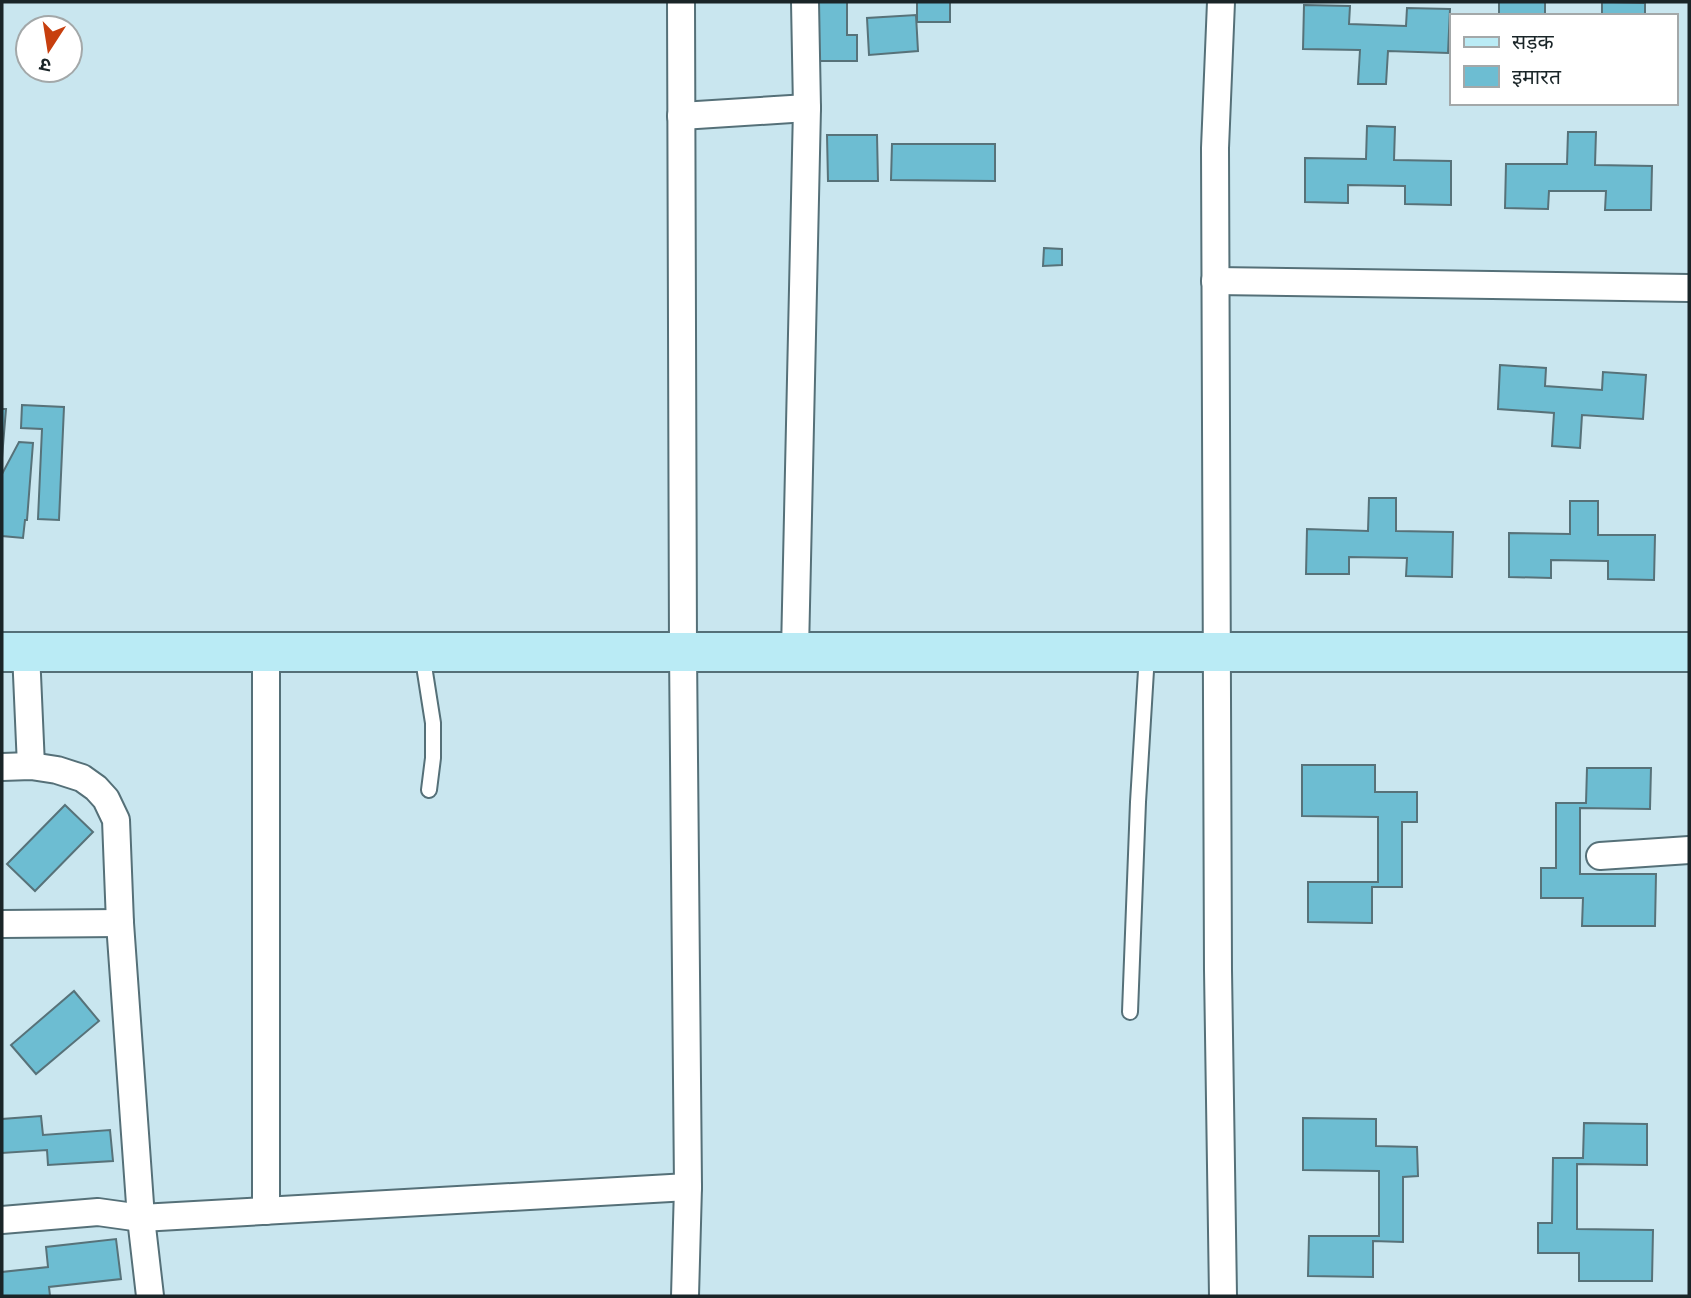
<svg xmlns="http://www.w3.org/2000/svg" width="1691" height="1298" viewBox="0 0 1691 1298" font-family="Cabin,'Noto Sans Devanagari',sans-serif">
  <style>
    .building { fill: #6dbdd2; stroke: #577279; stroke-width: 2 }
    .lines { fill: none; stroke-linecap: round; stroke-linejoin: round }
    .lane-casing { stroke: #557078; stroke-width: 18 }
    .street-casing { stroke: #557078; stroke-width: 30 }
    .secondary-casing { stroke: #557078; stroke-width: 42 }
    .lane { stroke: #fff; stroke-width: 14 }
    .street { stroke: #fff; stroke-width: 26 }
    .secondary { stroke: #baebf5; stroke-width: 38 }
  </style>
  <rect width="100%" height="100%" fill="#c9e6ef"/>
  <g class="building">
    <path d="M 811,2 L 847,2 L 847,35 L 857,35 L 857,61 L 811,61 Z"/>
    <rect x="917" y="2" width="33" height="20"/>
    <rect x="1499" y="2" width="46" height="14"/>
    <path d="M 1602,2 L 1645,3 L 1645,16 L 1602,16 Z"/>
    <path d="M 1304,5 L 1350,6 L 1349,24 L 1406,26 L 1407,8 L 1450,9 L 1448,53 L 1388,51 L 1386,84 L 1358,84 L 1360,50 L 1303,49 Z"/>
    <path d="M 916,15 L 918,51 L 869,55 L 867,18 Z"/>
    <path d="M 1367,126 L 1395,127 L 1394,160 L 1451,161 L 1451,205 L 1405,204 L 1405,186 L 1348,185 L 1348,203 L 1305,202 L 1305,158 L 1366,159 Z"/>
    <path d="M 1568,132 L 1596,132 L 1595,165 L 1652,166 L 1651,210 L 1605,210 L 1606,191 L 1549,191 L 1548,209 L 1505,208 L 1506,164 L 1567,164 Z"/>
    <path d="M 827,135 L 877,135 L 878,181 L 828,181 Z"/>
    <path d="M 892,144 L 995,144 L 995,181 L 891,180 Z"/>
    <path d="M 1044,248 L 1062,249 L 1062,265 L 1043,266 Z"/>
    <path d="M 1500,365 L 1546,368 L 1545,386 L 1602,390 L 1603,372 L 1646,375 L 1643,419 L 1582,415 L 1580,448 L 1552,446 L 1554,413 L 1498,409 Z"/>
    <path d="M 22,405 L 64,407 L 59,520 L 38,519 L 42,429 L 21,428 Z"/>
    <path d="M 2,409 L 6,409 L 2,458 Z"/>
    <path d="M 19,442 L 33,443 L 27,520 L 25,520 L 23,538 L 2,536 L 2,474 Z"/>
    <path d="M 1369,498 L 1396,498 L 1396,531 L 1453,532 L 1452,577 L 1406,576 L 1407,558 L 1349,557 L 1349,574 L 1306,574 L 1307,529 L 1368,531 Z"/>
    <path d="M 1570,501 L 1598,501 L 1598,535 L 1655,535 L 1654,580 L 1608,579 L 1608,561 L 1551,560 L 1551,578 L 1509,577 L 1509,533 L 1570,534 Z"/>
    <path d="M 1302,765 L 1375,765 L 1375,792 L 1417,792 L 1417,822 L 1402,822 L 1402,887 L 1372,887 L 1372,923 L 1308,922 L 1308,882 L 1378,882 L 1378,817 L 1302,816 Z"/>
    <path d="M 1587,768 L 1651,768 L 1650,809 L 1580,808 L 1580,874 L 1656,874 L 1655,926 L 1582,926 L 1583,898 L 1541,898 L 1541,868 L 1556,868 L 1556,803 L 1586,803 Z"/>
    <path d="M 65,805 L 93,832 L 35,891 L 7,864 Z"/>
    <path d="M 74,991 L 99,1021 L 36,1074 L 11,1045 Z"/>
    <path d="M 41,1116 L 43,1135 L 110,1130 L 113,1161 L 48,1165 L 47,1150 L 2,1153 L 2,1119 Z"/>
    <path d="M 1303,1118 L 1376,1119 L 1376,1146 L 1417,1147 L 1418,1176 L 1403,1177 L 1403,1242 L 1373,1241 L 1373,1277 L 1308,1276 L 1309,1236 L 1379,1236 L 1379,1171 L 1303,1170 Z"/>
    <path d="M 1584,1123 L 1647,1124 L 1647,1165 L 1577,1164 L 1577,1229 L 1653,1230 L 1652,1281 L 1579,1281 L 1579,1253 L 1538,1253 L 1538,1223 L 1552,1223 L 1553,1158 L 1583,1158 Z"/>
    <path d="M 116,1239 L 121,1279 L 49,1287 L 50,1296 L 2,1296 L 2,1272 L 48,1267 L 46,1247 Z"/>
  </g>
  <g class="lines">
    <defs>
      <g id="lane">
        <path d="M 422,653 L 433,723 L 433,758 L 429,790"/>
        <path d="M 1130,1012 L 1138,802 L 1147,654"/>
      </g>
      <g id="street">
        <path d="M 681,2 L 683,651 L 688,1187 L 685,1296"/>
        <path d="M 1221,2 L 1215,148 L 1218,970 L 1223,1296"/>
        <path d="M 681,116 L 807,108"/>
        <path d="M 1215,281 L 1689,288"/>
        <path d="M 795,651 L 807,108 L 805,2"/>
        <path d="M 26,652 L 31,766"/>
        <path d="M 2,767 L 31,766 L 57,770 L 82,778 L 96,788 L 106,799 L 116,820 L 120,923 L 141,1218 L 150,1296"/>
        <path d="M 1600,856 L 1689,850"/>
        <path d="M 2,924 L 120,923"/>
        <path d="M 266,1211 L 266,651"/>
        <path d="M 2,1220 L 98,1212 L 141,1218 L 688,1187"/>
      </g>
      <path id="secondary" d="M 2,652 L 1689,652"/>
    </defs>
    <use href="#lane" class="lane-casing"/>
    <use href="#street" class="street-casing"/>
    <use href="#secondary" class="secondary-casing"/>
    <use href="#lane" class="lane"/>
    <use href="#street" class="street"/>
    <use href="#secondary" class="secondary"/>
  </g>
  <rect width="1691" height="1298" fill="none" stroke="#1a2528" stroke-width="7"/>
  <rect x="1450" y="14" width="228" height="91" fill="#ffffff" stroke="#a3a8a9" stroke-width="2"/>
  <rect x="1464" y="37" width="35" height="10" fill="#baebf5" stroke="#a3a8a9" stroke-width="2"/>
  <text x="1512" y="49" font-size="21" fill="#1a2528">सड़क</text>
  <rect x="1464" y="66" width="35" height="21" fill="#6dbdd2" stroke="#a3a8a9" stroke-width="2"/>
  <text x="1512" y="84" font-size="21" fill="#1a2528">इमारत</text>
  <g transform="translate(49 49) rotate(192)"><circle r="33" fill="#ffffff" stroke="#a3a8a9" stroke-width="2"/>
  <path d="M0-5L12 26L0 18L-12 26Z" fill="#c73f0e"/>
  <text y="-10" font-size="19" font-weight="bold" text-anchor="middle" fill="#1a2528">उ</text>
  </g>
</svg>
